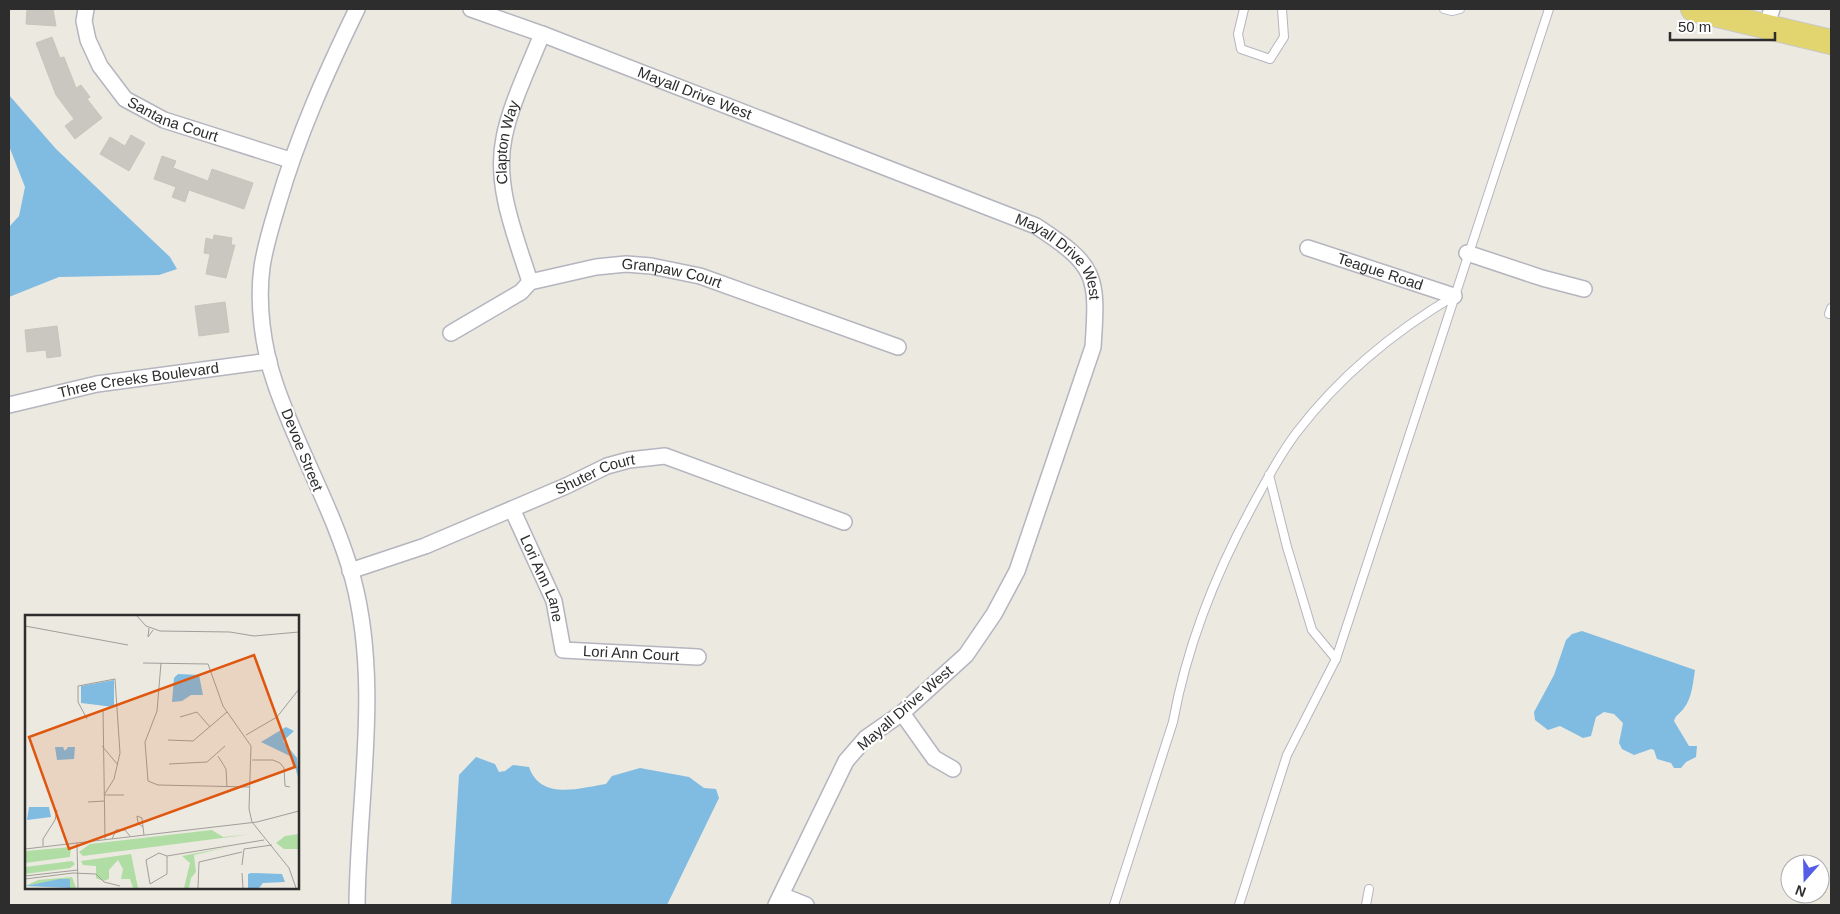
<svg xmlns="http://www.w3.org/2000/svg" width="1840" height="914" viewBox="0 0 1840 914" font-family="Arial,sans-serif">
  <style>
    .water { fill: #80bce2 }
    .building { fill: #c9c7bf; stroke: #c8c5ba }
    .lines { fill: none; stroke-linecap: round; stroke-linejoin: round }
    .service-casing { stroke: #b4b5bf; stroke-width: 10 }
    .minor-casing { stroke: #b4b5bf; stroke-width: 18 }
    .primary-casing { stroke: #c8c8c8; stroke-width: 26 }
    .service { stroke: #fff; stroke-width: 8 }
    .minor { stroke: #fff; stroke-width: 15 }
    .primary { stroke: #e2d570; stroke-width: 24 }
    .labels { text-anchor: middle; stroke-width: 4.5; stroke-linejoin: round; paint-order: stroke }
    .street-label { font-size: 15px; fill: #2d2d2d; stroke: #fff }
    .inset-road { fill: none; stroke: #a09e99; stroke-width: 1 }
    .view { fill: #df570e; fill-opacity: 0.15; stroke: #df570e; stroke-width: 2.5 }
    .inset-edge { fill: none; stroke: #2d2d2d; stroke-width: 2.5 }
  </style>
  <rect width="100%" height="100%" fill="#ece9e1"/>
  <g class="water">
    <path d="M 9,95 L 56,149 L 170,257 L 177,269 L 159,275 L 59,277 L 9,297 L 9,227 L 19,216 L 25,187 L 9,146 Z"/>
    <path d="M 1582,631 L 1695,670 C 1693,682 1692,698 1684,708 C 1680,714 1676,714 1674,721 L 1689,746 L 1697,746 L 1696,757 L 1686,762 L 1681,768 L 1674,768 L 1671,763 L 1657,759 L 1654,750 L 1651,749 L 1634,755 L 1622,749 L 1619,743 L 1623,723 L 1614,714 L 1604,712 L 1596,717 L 1591,736 L 1583,738 L 1560,726 L 1548,730 L 1535,720 L 1534,712 L 1554,675 L 1566,640 L 1572,634 Z"/>
    <path d="M 476,757 L 495,764 L 499,772 L 505,771 L 513,765 L 529,767 C 541,801 579,788 606,784 L 612,776 L 640,768 L 689,777 L 704,788 L 716,789 L 719,798 L 667,905 L 451,905 L 459,775 Z"/>
  </g>
  <g class="building">
    <path d="M 27,9 L 53,9 L 56,26 L 26,24 Z"/>
    <path d="M 52,37 L 60,58 L 64,57 L 76,88 L 81,85 L 90,97 L 87,99 L 102,118 L 75,139 L 65,126 L 74,119 L 56,95 L 36,43 Z"/>
    <path d="M 131,135 L 145,143 L 129,171 L 100,154 L 110,137 L 125,146 Z"/>
    <path d="M 162,156 L 176,161 L 173,168 L 208,181 L 212,169 L 253,183 L 244,209 L 189,190 L 185,202 L 172,197 L 176,187 L 154,179 Z"/>
    <path d="M 214,235 L 232,238 L 231,245 L 235,245 L 226,278 L 206,274 L 210,254 L 204,253 L 206,238 L 213,240 Z"/>
    <path d="M 225,302 L 229,332 L 199,336 L 195,306 Z"/>
    <path d="M 57,326 L 61,356 L 47,358 L 46,350 L 27,352 L 25,330 Z"/>
  </g>
  <g class="lines">
    <defs>
      <g id="service">
        <path d="M 1244,9 L 1238,34 L 1241,49 L 1270,59 L 1284,37 L 1282,9"/>
        <path d="M 1444,9 L 1452,11 L 1460,9"/>
        <path d="M 1829,314 L 1831,308"/>
        <path d="M 1269,475 L 1287,547 L 1312,630 L 1336,659"/>
        <path d="M 1114,905 L 1173,722 C 1187,645 1216,572 1254,503 C 1267,479 1280,454 1297,432 C 1339,377 1395,331 1454,296"/>
        <path d="M 1239,905 L 1287,755 L 1336,659 L 1549,9"/>
        <path d="M 1366,905 L 1369,889"/>
      </g>
      <g id="minor">
        <path id="s1" d="M 86,9 L 84,21 L 88,40 L 100,66 L 125,99 L 164,120 L 290,160"/>
        <path id="s2" d="M 471,9 L 542,34 L 1036,226 C 1097,266 1098,275 1093,347 L 1017,571 L 994,614 L 966,655 L 902,713 L 866,738 L 846,761 L 776,905"/>
        <path d="M 1766,26 L 1772,9"/>
        <path id="s3" d="M 1308,248 L 1454,296"/>
        <path d="M 1467,253 L 1542,278 L 1584,289"/>
        <path id="s4" d="M 530,282 C 516,237 494,186 504,138 C 510,105 530,65 542,34"/>
        <path id="s5" d="M 451,333 L 521,292 L 530,282 L 596,267 L 626,264 L 651,266 L 700,276 L 898,347"/>
        <path id="s6" d="M 9,405 L 97,384 L 269,361"/>
        <path id="s7" d="M 512,509 L 554,601 L 563,650 L 698,657"/>
        <path id="s8" d="M 350,571 L 425,546 L 566,486 L 607,466 L 629,460 L 665,456 L 844,522"/>
        <path d="M 902,713 L 934,758 L 953,769"/>
        <path d="M 781,895 L 806,905"/>
        <path d="M 357,905 C 358,797 381,685 353,579 C 335,512 297,449 275,383 C 263,348 257,304 262,267 C 265,246 272,224 278,204 C 298,135 326,73 357,9"/>
      </g>
      <path id="primary" d="M 1693,9 L 1831,42"/>
    </defs>
    <use href="#service" class="service-casing"/>
    <use href="#minor" class="minor-casing"/>
    <use href="#primary" class="primary-casing"/>
    <use href="#service" class="service"/>
    <use href="#minor" class="minor"/>
    <use href="#primary" class="primary"/>
  </g>
  <g class="labels">
    <g class="street-label">
      <text dy="5" stroke="none"><textPath href="#s2" startOffset="239">Mayall Drive West</textPath></text>
      <text dy="5" stroke="none"><textPath href="#s1" startOffset="154">Santana Court</textPath></text>
      <text dy="5" stroke="none"><textPath href="#s4" startOffset="144">Clapton Way</textPath></text>
      <text dy="5" stroke="none"><textPath href="#s2" startOffset="644">Mayall Drive West</textPath></text>
      <text dy="5" stroke="none"><textPath href="#s3" startOffset="76">Teague Road</textPath></text>
      <text dy="5" stroke="none"><textPath href="#s5" startOffset="239">Granpaw Court</textPath></text>
      <text dy="5" stroke="none"><textPath href="#s6" startOffset="132">Three Creeks Boulevard</textPath></text>
      <text transform="translate(302 450) rotate(68)" y="5">Devoe Street</text>
      <text dy="5" stroke="none"><textPath href="#s8" startOffset="264">Shuter Court</textPath></text>
      <text dy="5" stroke="none"><textPath href="#s7" startOffset="76">Lori Ann Lane</textPath></text>
      <text dy="5" stroke="none"><textPath href="#s7" startOffset="219">Lori Ann Court</textPath></text>
      <text transform="translate(905 708) rotate(-41)" y="5">Mayall Drive West</text>
    </g>
  </g>
  <g transform="translate(25 615)">
    <rect width="274" height="274" fill="#ece9e1"/>
    <path d="M 187,215 L 198,222 L 228,219 L 58,241 L 54,237 L 65,229 ZM 274,219 L 274,234 L 259,234 L 251,228 L 260,221 ZM 46,232 L 45,242 L 0,248 L 1,236 ZM 203,232 L 169,240 L 171,257 L 166,263 L 164,273 L 159,273 L 165,248 L 157,241 ZM 106,239 L 113,273 L 108,273 L 105,264 L 96,264 L 98,254 L 93,245 L 84,255 L 84,264 L 78,266 L 71,263 L 71,251 L 58,250 L 56,246 ZM 47,246 L 50,249 L 45,253 L 0,259 L 0,252 ZM 47,262 L 51,273 L 45,273 L 44,264 L 0,271 L 13,265 Z" fill="#b0dda4"/>
    <path d="M 153,59 L 174,60 L 178,80 L 166,80 L 157,86 L 147,87 L 149,63 ZM 89,65 L 89,92 L 56,88 L 56,71 ZM 261,112 L 269,116 L 258,126 L 272,143 L 274,165 L 267,142 L 236,127 ZM 30,132 L 38,132 L 40,136 L 43,132 L 50,132 L 49,144 L 32,145 ZM 4,192 L 24,192 L 26,202 L 2,205 ZM 226,258 L 257,259 L 260,267 L 238,268 L 234,273 L 223,273 L 223,259 ZM 35,264 L 45,264 L 45,273 L 0,271 Z" fill="#80bce2"/>
    <path class="inset-road" d="M 112,1 L 121,11 L 135,16 L 205,17 L 229,21 L 274,17M 0,11 L 103,30M 124,13 L 123,22 L 128,15M 118,48 L 183,49 L 198,91 L 226,131 L 224,194 L 227,207M 136,48 L 132,96 L 120,127 L 123,166 L 133,170 L 225,172M 78,94 L 80,224M 155,102 L 172,97 L 185,112M 62,104 L 53,87 L 53,71 L 90,64 L 95,138 L 89,164 L 79,180M 221,120 L 252,102 L 274,74M 143,125 L 168,126 L 202,97M 77,131 L 93,150M 193,141 L 201,154 L 202,172M 227,145 L 248,145 L 255,148 L 259,153 L 260,171 L 265,172M 144,149 L 182,147 L 200,131M 79,180 L 99,180M 63,187 L 79,186M 227,207 L 264,253 L 271,273M 118,212 L 113,208 L 112,201 L 117,203 L 118,212 L 119,220M 87,224 L 91,215 L 100,215 L 105,221M 52,228 L 53,273M 18,231 L 18,224 L 30,205 L 32,195M 0,234 L 232,207 L 274,196M 142,241 L 134,238 L 121,245 L 125,269 L 142,259 L 142,241 L 239,225M 217,250 L 219,234 L 247,230M 217,258 L 218,273M 0,261 L 53,255M 0,264 L 48,258 L 71,259 L 79,267 L 95,271M 173,273 L 174,247 L 217,237"/>
    <path class="view" d="M 229,40 L 270,152 L 44,234 L 4,122 Z"/>
    <rect width="274" height="274" class="inset-edge"/>
  </g>
  <rect width="1840" height="914" fill="none" stroke="#2d2d2d" stroke-width="20"/>
  <g transform="translate(1805 879) rotate(200)"><circle r="24" fill="#ffffff" stroke="#ababab"/>
  <path d="M0-4L9 19L0 12L-9 19Z" fill="#545de7"/>
  <text y="-8" font-size="14" font-weight="bold" text-anchor="middle" fill="#2d2d2d">N</text>
  </g>
  <path d="M1670 32v8h105v-8" fill="none" stroke="#2d2d2d" stroke-width="2.5"/>
  <text x="1678" y="32" font-size="15" fill="#2d2d2d" stroke="#ffffff" stroke-width="4" paint-order="stroke">50 m</text>
</svg>
